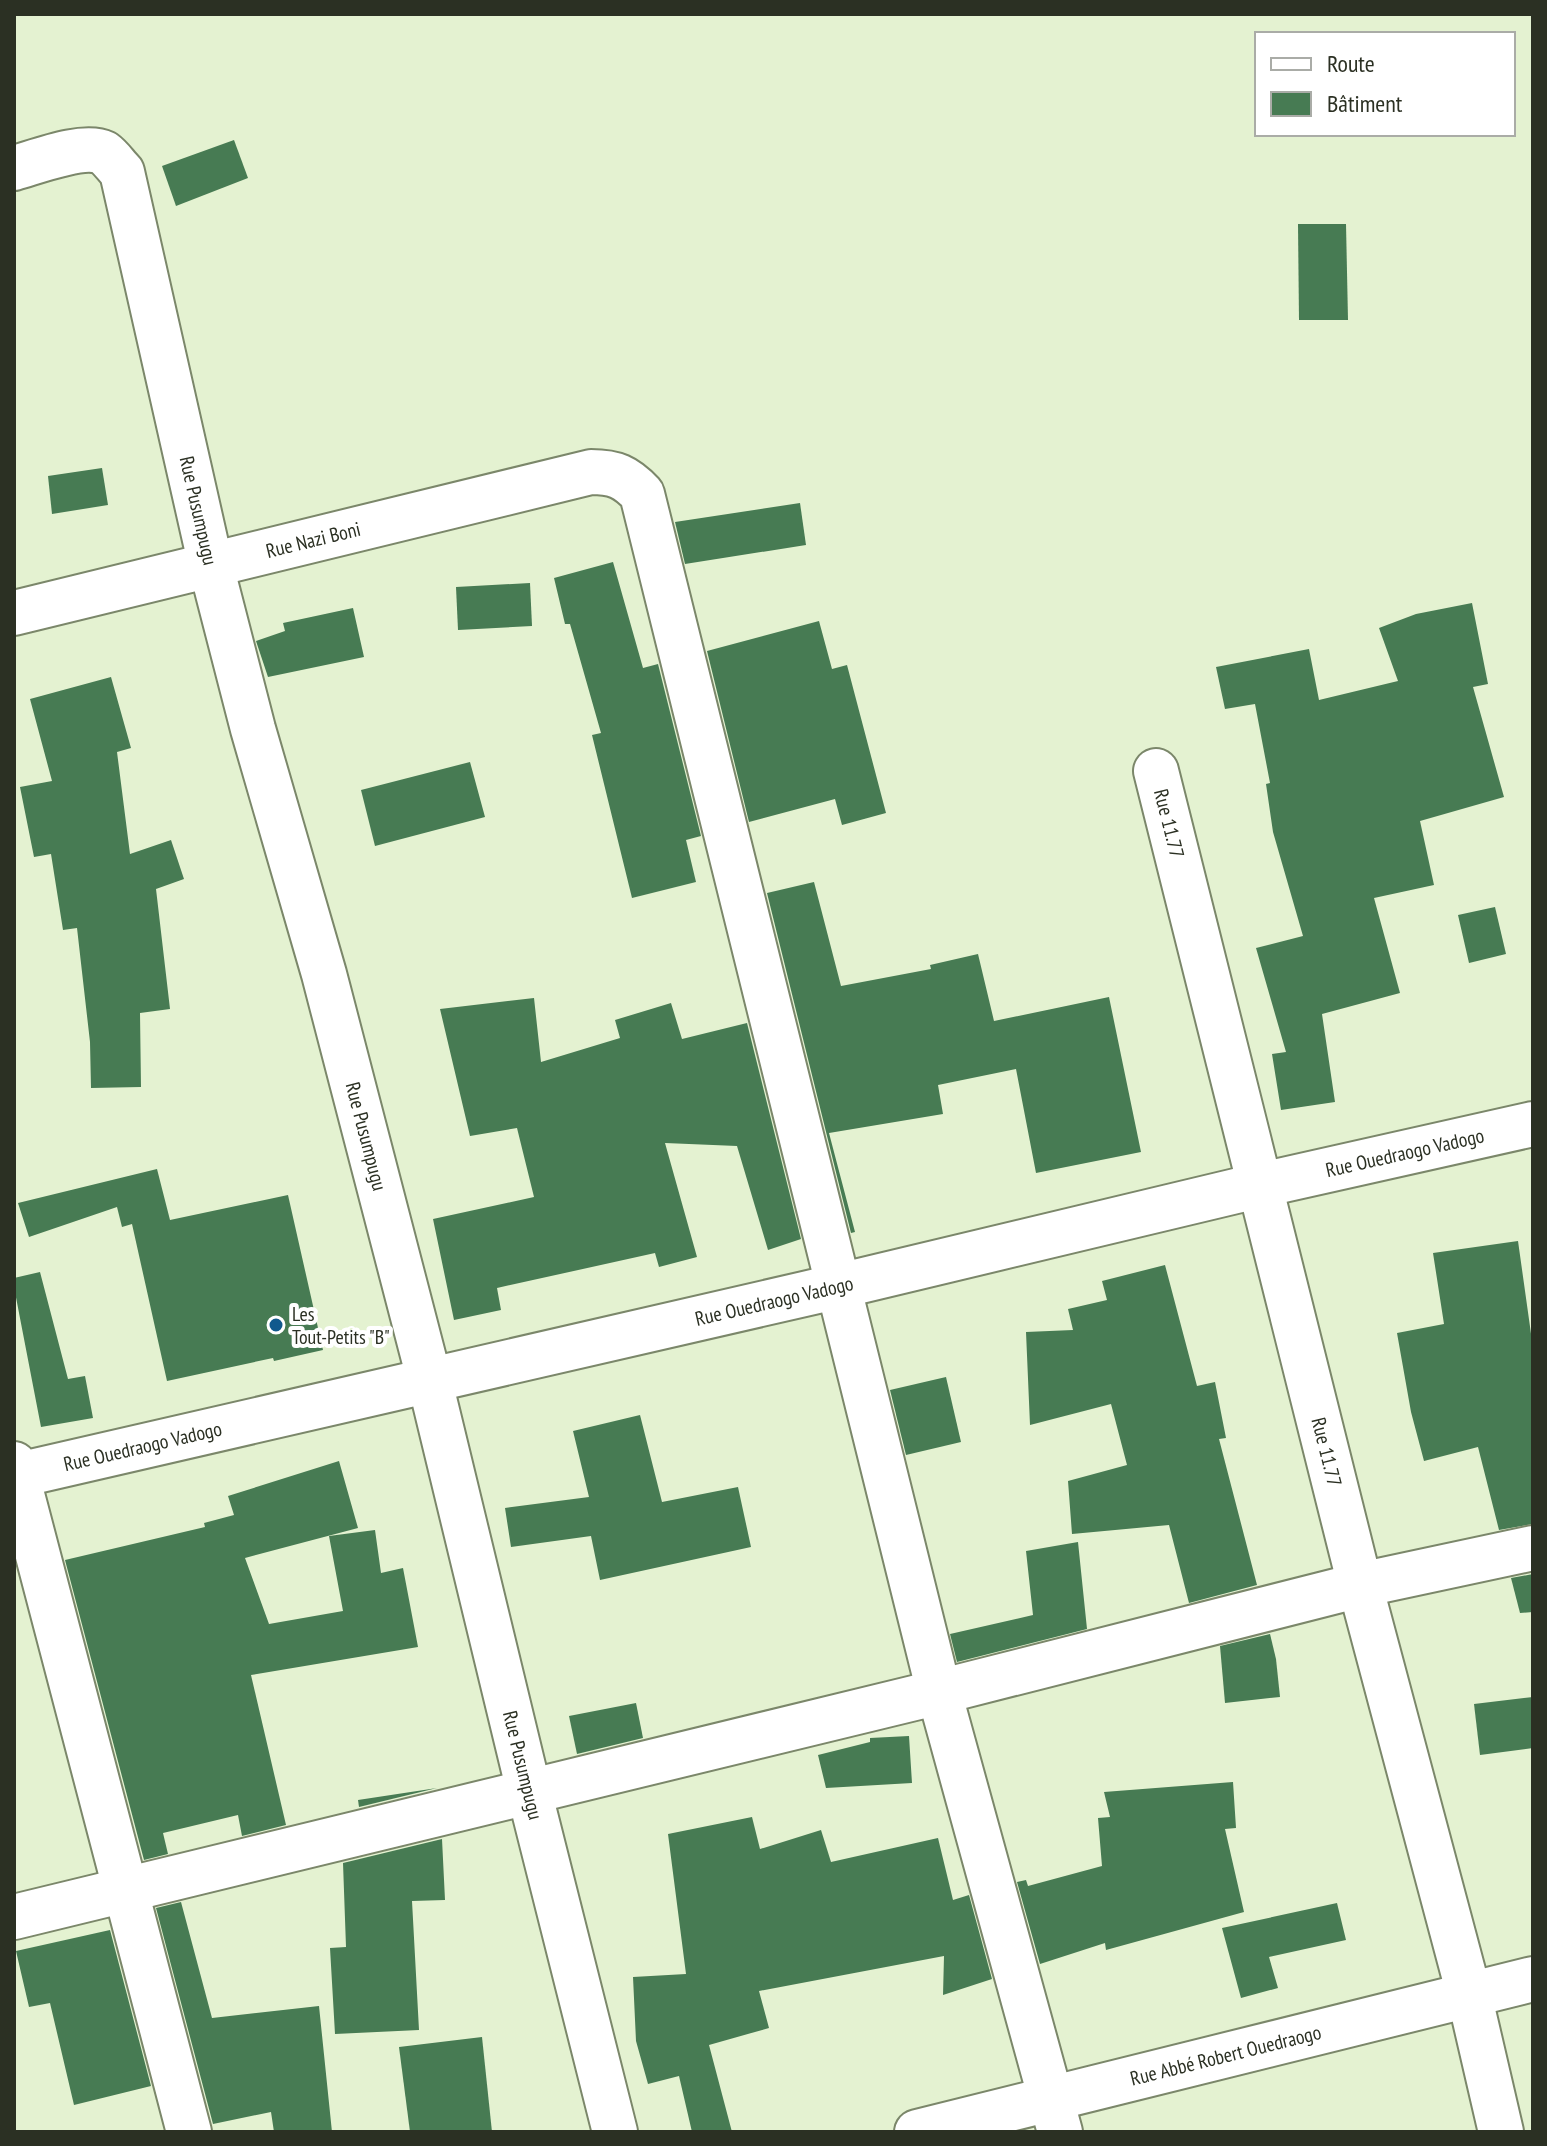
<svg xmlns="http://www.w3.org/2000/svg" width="1547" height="2146" viewBox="0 0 1547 2146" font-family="'PT Sans Narrow',sans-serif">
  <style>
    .building { fill: #477b53 }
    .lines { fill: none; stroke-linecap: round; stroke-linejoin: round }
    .street-casing { stroke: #7b876a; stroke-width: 48 }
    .street { stroke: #fff; stroke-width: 44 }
    .poi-dot { fill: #11598d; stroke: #fff; stroke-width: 3 }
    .labels { text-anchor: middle; stroke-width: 8; stroke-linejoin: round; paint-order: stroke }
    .street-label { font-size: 20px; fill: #2b3023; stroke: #fff }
    .poi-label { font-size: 20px; fill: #2b3023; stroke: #fff; text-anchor: start }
  </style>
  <rect width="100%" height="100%" fill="#e4f2d1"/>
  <g class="building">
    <path d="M 234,140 L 248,178 L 176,206 L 162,166 Z"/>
    <path d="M 1298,224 L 1346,224 L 1348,320 L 1299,320 Z"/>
    <path d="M 102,468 L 108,505 L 52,514 L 48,476 Z"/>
    <path d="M 800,503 L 806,545 L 685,564 L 675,522 Z"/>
    <path d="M 613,562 L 643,668 L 658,664 L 701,836 L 686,840 L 696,882 L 632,898 L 592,735 L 601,733 L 570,624 L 565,624 L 554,578 Z"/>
    <path d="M 530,583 L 532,626 L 458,630 L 456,587 Z"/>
    <path d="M 1472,603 L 1488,684 L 1473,687 L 1504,797 L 1420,821 L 1434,885 L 1374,898 L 1400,993 L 1322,1014 L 1335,1102 L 1281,1110 L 1272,1054 L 1286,1052 L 1256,948 L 1303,936 L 1273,832 L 1266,784 L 1270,783 L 1255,704 L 1225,709 L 1216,667 L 1309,649 L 1319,700 L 1398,681 L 1379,628 L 1416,614 Z"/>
    <path d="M 353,608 L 364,657 L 268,677 L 256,641 L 285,631 L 283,623 Z"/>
    <path d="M 819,621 L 832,669 L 847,665 L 886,813 L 842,825 L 835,799 L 749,822 L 707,651 Z"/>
    <path d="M 111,677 L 131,748 L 117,752 L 130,854 L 171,840 L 184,879 L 156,889 L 170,1009 L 140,1013 L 141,1087 L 91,1088 L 90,1042 L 77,928 L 63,930 L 51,854 L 34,857 L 20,787 L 52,781 L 30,699 Z"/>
    <path d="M 470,762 L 485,817 L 375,846 L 361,790 Z"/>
    <path d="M 814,882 L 841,986 L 931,969 L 930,965 L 978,954 L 994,1021 L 1109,997 L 1141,1152 L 1036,1173 L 1016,1069 L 938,1085 L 943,1114 L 829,1133 L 855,1232 L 851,1233 L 767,893 Z"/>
    <path d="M 1495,907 L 1506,954 L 1469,963 L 1458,915 Z"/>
    <path d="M 534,998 L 541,1062 L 620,1038 L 615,1020 L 671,1003 L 682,1039 L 747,1023 L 801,1239 L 768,1250 L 737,1146 L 665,1143 L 697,1257 L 659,1267 L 655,1253 L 497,1288 L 501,1310 L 454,1320 L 433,1219 L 534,1197 L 517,1128 L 470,1136 L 440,1009 Z"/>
    <path d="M 157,1169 L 170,1220 L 288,1195 L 323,1350 L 274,1361 L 273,1358 L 167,1381 L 132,1224 L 122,1227 L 117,1207 L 29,1237 L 18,1203 Z"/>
    <path d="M 1518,1241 L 1533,1348 L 1533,1524 L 1499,1530 L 1478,1447 L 1424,1461 L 1411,1412 L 1397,1333 L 1444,1324 L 1433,1253 Z"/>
    <path d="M 1165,1265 L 1197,1386 L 1215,1382 L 1226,1438 L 1219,1439 L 1257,1585 L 1189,1603 L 1169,1525 L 1072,1534 L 1068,1481 L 1127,1465 L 1111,1404 L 1030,1425 L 1026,1332 L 1073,1330 L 1068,1309 L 1107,1300 L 1102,1281 Z"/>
    <path d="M 40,1272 L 68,1379 L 85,1376 L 93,1418 L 41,1427 L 14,1287 L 14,1278 Z"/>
    <path d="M 946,1377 L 961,1442 L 906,1455 L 890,1390 Z"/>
    <path d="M 640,1415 L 662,1502 L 738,1487 L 751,1547 L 600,1580 L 591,1536 L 511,1547 L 505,1508 L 589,1497 L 573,1431 Z"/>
    <path d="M 339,1461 L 358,1528 L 245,1558 L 269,1624 L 343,1611 L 329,1536 L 375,1530 L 381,1573 L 403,1568 L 418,1647 L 251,1675 L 286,1825 L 242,1836 L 238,1815 L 163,1833 L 168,1854 L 144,1860 L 65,1560 L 205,1527 L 204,1523 L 234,1515 L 228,1496 Z"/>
    <path d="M 1078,1542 L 1087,1629 L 957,1662 L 950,1634 L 1033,1615 L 1026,1551 Z"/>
    <path d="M 1533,1574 L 1533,1612 L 1520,1613 L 1511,1578 Z"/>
    <path d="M 1270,1634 L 1276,1659 L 1280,1697 L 1225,1703 L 1220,1646 Z"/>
    <path d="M 1533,1697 L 1533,1748 L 1480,1755 L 1474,1704 Z"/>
    <path d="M 636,1703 L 643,1738 L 577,1754 L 569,1716 Z"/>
    <path d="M 909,1736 L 912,1783 L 826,1788 L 818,1755 L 870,1742 L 870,1738 Z"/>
    <path d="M 1233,1782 L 1236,1828 L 1225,1829 L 1244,1912 L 1106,1950 L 1105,1943 L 1040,1964 L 1017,1882 L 1026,1880 L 1028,1886 L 1102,1866 L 1098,1818 L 1110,1817 L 1104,1792 Z"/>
    <path d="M 437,1788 L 359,1807 L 358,1800 Z"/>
    <path d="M 752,1817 L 760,1849 L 821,1830 L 831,1862 L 938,1838 L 953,1900 L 969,1895 L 992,1979 L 943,1995 L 944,1956 L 759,1991 L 769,2028 L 709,2045 L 732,2132 L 692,2132 L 679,2076 L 648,2084 L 636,2041 L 633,1977 L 686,1974 L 668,1834 Z"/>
    <path d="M 442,1839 L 445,1900 L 412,1901 L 419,2030 L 335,2034 L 330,1948 L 346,1947 L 343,1863 Z"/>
    <path d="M 181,1902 L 212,2018 L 319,2006 L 332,2132 L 274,2132 L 271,2112 L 213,2124 L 156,1908 Z"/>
    <path d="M 1337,1903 L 1346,1940 L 1269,1957 L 1278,1988 L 1241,1998 L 1222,1928 Z"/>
    <path d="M 110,1930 L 151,2086 L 74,2105 L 50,2003 L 29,2007 L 16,1951 Z"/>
    <path d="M 482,2037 L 492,2132 L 410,2132 L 399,2047 Z"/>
  </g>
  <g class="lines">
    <defs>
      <g id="street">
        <path id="s1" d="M 14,168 C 36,162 84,143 104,153 C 111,158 116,166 122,172 L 211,566 L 253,729 L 324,974 L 430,1382 L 529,1791 L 615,2132"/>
        <path id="s2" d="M 14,613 L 591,472 C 615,472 626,477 642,494 L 939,1692 L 1060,2132"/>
        <path id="s3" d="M 1156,771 L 1360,1585 L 1469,1994 L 1501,2132"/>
        <path d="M 14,1464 L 189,2132"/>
        <path id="s4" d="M 14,1476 L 839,1286 L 1261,1185 L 1533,1124"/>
        <path d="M 14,1917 L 939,1692 L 1360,1585 L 1533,1548"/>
        <path id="s5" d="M 917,2132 L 1533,1979"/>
      </g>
    </defs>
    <use href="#street" class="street-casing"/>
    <use href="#street" class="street"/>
  </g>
  <circle class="poi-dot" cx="276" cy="1325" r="8"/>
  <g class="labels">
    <g class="street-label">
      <text dy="7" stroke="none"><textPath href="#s1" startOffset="466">Rue Pusumpugu</textPath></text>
      <text dy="7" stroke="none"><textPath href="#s2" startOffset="308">Rue Nazi Boni</textPath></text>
      <text dy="7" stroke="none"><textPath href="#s3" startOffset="54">Rue 11.77</textPath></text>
      <text dy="7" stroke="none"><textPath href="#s1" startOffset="1114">Rue Pusumpugu</textPath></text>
      <text dy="7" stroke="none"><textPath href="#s4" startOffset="1428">Rue Ouedraogo Vadogo</textPath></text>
      <text dy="7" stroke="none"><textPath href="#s4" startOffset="780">Rue Ouedraogo Vadogo</textPath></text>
      <text dy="7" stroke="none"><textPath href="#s4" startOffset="132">Rue Ouedraogo Vadogo</textPath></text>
      <text dy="7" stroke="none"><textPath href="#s3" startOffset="702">Rue 11.77</textPath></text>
      <text dy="7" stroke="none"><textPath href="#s1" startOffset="1762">Rue Pusumpugu</textPath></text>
      <text dy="7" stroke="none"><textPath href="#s5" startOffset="318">Rue Abbé Robert Ouedraogo</textPath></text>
    </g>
    <g class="poi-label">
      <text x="292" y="1321">Les<tspan x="292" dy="23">Tout-Petits "B"</tspan></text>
    </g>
  </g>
  <rect width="1547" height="2146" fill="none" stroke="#2b3023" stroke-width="32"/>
  <rect x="1255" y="32" width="260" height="104" fill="#ffffff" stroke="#aaaca7" stroke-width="2"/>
  <rect x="1271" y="58" width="40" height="12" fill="#ffffff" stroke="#aaaca7" stroke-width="2"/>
  <text x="1327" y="72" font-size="24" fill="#2b3023">Route</text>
  <rect x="1271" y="92" width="40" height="24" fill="#477b53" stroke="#aaaca7" stroke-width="2"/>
  <text x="1327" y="112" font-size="24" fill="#2b3023">Bâtiment</text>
</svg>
